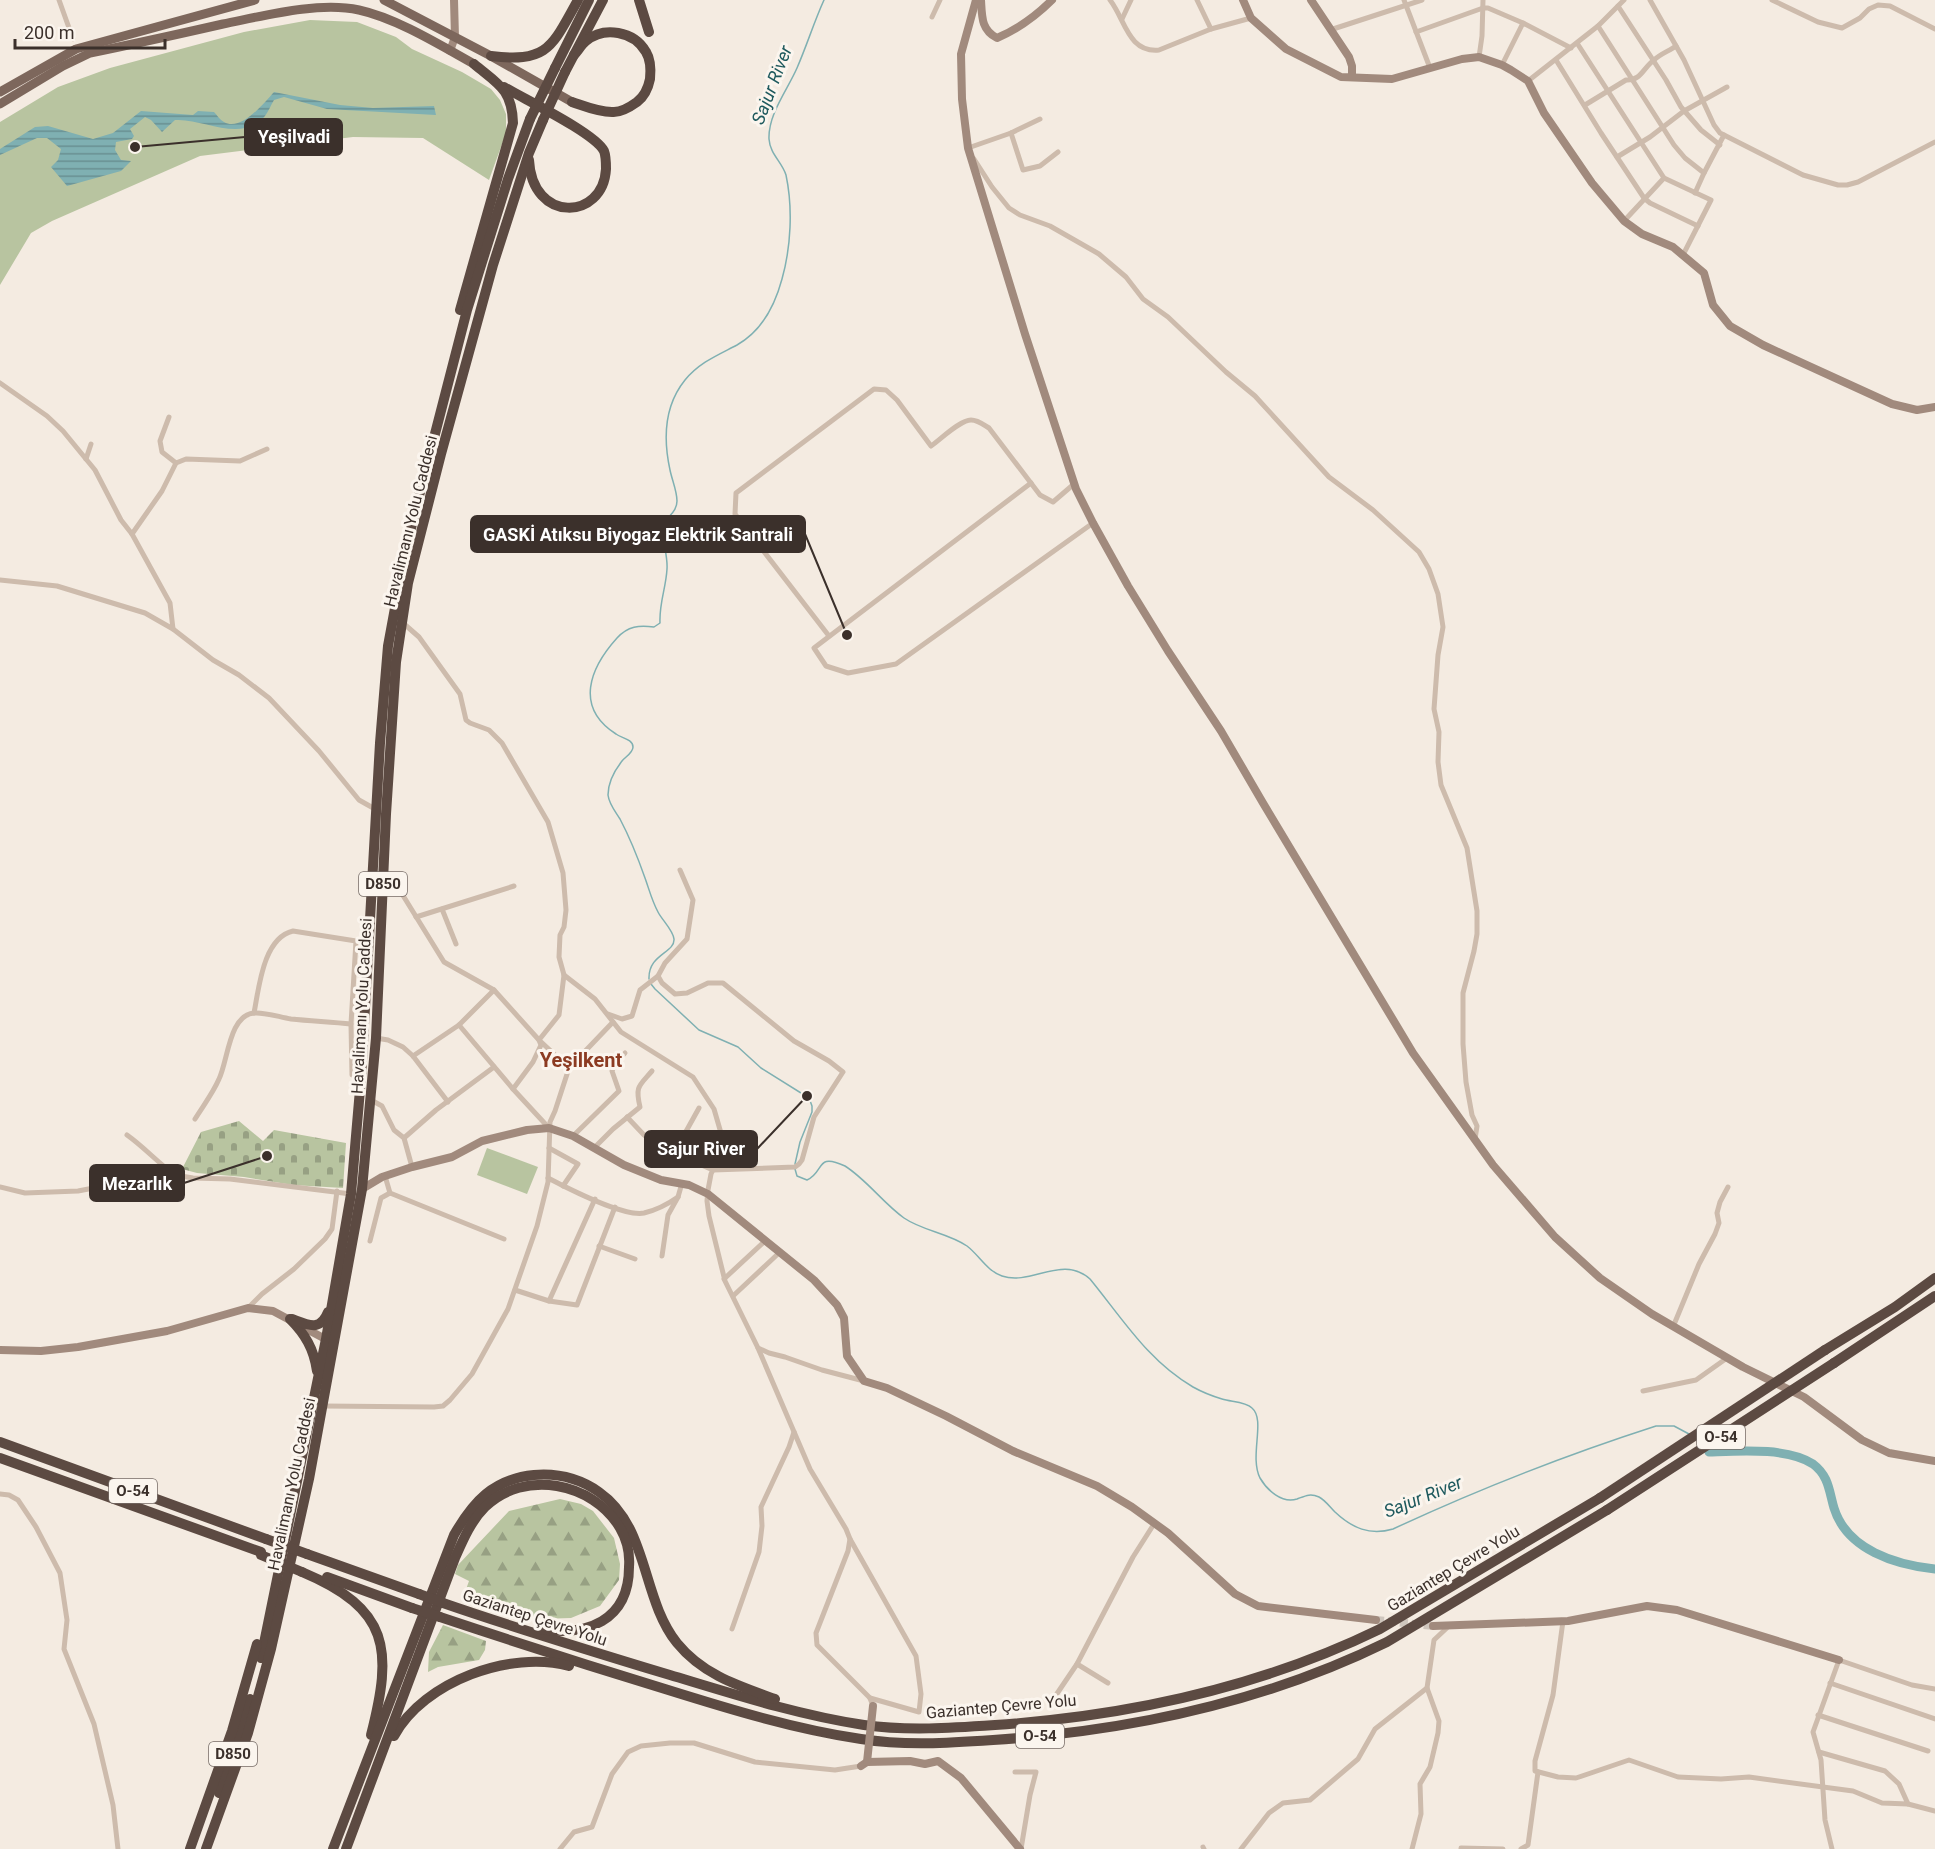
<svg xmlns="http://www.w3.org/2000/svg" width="1935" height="1849" viewBox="0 0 1935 1849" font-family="Roboto,sans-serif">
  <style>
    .forest { fill: url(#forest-firs) }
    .cemetery { fill: url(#cemetery-stones) }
    .park { fill: #b8c4a0 }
    .water { fill: url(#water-rules) }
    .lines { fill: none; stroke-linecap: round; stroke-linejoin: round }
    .stream { stroke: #7fb0b2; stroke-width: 1.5 }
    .river { stroke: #7fb0b2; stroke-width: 9 }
    .secondary-tunnel { stroke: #cfc6bd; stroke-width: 8; stroke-dasharray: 8 4; stroke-linecap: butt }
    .street { stroke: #cdbbac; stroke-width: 5 }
    .secondary { stroke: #a18a7d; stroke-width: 8 }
    .primary { stroke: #7d675c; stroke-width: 9 }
    .highway { stroke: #5c4a42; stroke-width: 10 }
    .secondary-bridge { stroke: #a18a7d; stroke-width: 8 }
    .highway-bridge { stroke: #5c4a42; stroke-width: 10 }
    .labels { text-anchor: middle; stroke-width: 6; stroke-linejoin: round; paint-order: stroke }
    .shield { fill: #fbf5ee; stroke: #756b66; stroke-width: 1.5 }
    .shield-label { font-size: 15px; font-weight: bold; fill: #3b302b }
    .street-label { font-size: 16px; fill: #3b302b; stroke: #fbf5ee }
    .water-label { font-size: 18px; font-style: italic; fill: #1f5a5e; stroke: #fbf5ee }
    .quarter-label { font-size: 20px; font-weight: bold; fill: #8c3b22; stroke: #fbf5ee }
    .leader { fill: none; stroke: #3b302b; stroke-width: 2 }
    .callout-dot { fill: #3b302b; stroke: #fbf5ee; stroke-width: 2 }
    .callout { fill: #3b302b; stroke: #3b302b; stroke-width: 2 }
    .callout-label { font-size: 18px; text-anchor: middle; font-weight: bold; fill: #fff }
  </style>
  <defs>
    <pattern id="forest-firs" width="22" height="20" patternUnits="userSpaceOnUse" patternTransform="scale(1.5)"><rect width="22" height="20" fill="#b8c4a0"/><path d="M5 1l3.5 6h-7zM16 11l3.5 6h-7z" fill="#97a083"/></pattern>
    <pattern id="cemetery-stones" width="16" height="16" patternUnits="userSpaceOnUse" patternTransform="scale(1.5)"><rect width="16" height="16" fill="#b8c4a0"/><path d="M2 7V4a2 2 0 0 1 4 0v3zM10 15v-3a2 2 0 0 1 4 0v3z" fill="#97a083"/></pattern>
    <pattern id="water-rules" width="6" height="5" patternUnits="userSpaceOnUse" patternTransform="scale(1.5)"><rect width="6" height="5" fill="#7fb0b2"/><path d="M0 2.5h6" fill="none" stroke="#699091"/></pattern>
  </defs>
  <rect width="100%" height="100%" fill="#f4ebe1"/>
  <g class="forest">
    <path d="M 560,1499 L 581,1504 L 593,1511 L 614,1538 L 620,1564 L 619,1580 L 600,1606 L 571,1618 L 539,1619 L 490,1606 L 464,1595 L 469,1581 L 455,1574 L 458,1565 L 509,1511 Z"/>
    <path d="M 443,1625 L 486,1641 L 485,1650 L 479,1660 L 438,1667 L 428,1672 L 429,1652 Z"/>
  </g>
  <path class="cemetery" d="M 239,1121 L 263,1141 L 274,1130 L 346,1143 L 343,1188 L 293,1185 L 244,1177 L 197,1173 L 182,1169 L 201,1132 Z"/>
  <g class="park">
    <path d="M 310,20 L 357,22 L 396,37 L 412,49 L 462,72 L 491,89 L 500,100 L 506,114 L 506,133 L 489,180 L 423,138 L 353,137 L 200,156 L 52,221 L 31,233 L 0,285 L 0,122 L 58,87 L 110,68 L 244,32 Z"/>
    <path d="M 487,1148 L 538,1167 L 527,1194 L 477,1175 Z"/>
  </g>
  <path class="water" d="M 274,92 L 340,105 L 373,108 L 434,106 L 436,115 L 327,109 L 284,97 L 274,100 C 271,105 268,112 265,116 C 241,144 204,118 175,120 L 162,132 L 151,120 L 145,117 L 130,129 L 134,136 L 132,139 L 116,142 L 115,150 L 121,160 L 131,161 L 121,171 L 67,186 L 51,167 L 58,160 L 61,149 L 47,138 L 37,138 L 0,155 L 0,149 L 35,127 L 48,126 L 93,139 L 113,133 L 141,111 L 193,115 L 198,111 L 214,112 C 217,115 220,120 224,122 C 241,132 264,103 274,92 Z"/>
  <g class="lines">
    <g class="stream">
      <path d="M 649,979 C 648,954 675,953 674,939 C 673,930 662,920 658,912 C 652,901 649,889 645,878 C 638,858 630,838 620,819 C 615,811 609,804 608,795 C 608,783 615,770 622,761 C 625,757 633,753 633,747 C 633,739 621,738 616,734 C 574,707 590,668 617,638 C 628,626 639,625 654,627 L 660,623 C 659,603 666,588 667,569 C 668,555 662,542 663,528 C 665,517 677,513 677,501 C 677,491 672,480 670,470 C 663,438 664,406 685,380 C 700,362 718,355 737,345 C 762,331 775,305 782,279 C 791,247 793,208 786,175 C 782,162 770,154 769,139 C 768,114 788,89 797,68 C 807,45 814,22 824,0"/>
      <path d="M 651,984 L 655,989 L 699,1030 L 738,1047 L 761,1068 L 809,1098 L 812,1106 L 812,1112 L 800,1142 L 795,1164"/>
      <path d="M 795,1169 L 797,1176 L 807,1180 C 825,1172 815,1152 845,1166 C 867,1180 883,1203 904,1218 C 923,1231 948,1233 967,1246 C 979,1255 987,1271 1002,1276 C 1032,1286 1062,1254 1090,1279 C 1122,1318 1148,1361 1193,1387 C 1202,1392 1212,1396 1222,1399 C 1231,1402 1245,1401 1252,1408 C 1266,1420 1249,1456 1260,1478 C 1267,1490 1282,1504 1297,1499 C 1305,1496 1310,1493 1319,1497 C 1325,1500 1330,1507 1335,1512 C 1352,1528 1370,1536 1393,1529 C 1479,1489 1566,1455 1656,1426 L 1674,1426 L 1689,1434"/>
    </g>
    <path class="river" d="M 1709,1452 C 1737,1451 1788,1447 1813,1464 C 1829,1476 1829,1491 1834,1508 C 1847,1550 1896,1565 1935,1569"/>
    <path class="secondary-tunnel" d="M 1376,1620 L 1433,1626"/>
    <g class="street">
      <path d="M 59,0 L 73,39"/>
      <path d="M 1110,0 C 1125,19 1128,53 1159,50 L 1211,29 L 1251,18"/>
      <path d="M 1197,0 L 1211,29"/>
      <path d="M 1404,0 L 1430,68"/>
      <path d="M 1650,0 L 1684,60 L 1714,125 L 1720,133 L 1803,175 L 1838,185 L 1847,185 L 1858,182 L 1935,142"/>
      <path d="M 1772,0 L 1818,22 L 1842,28 L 1860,18 L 1869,9 L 1878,5 L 1890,6 L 1935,29"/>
      <path d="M 1618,6 L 1666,80 L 1681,107 L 1701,130 L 1720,145"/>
      <path d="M 932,17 L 940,0"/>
      <path d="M 1122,19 L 1131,0"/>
      <path d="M 1598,26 L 1674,145 L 1685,158 L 1704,173 L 1724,135"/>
      <path d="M 1330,30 L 1422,0"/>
      <path d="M 1416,32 L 1483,8 L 1488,8 L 1523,23 L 1571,48"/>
      <path d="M 1577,43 L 1664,178 L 1711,200 L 1683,255"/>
      <path d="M 1479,57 L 1482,36 L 1483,0"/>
      <path d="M 1556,60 L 1601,133 L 1644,198 L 1650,203 L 1698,226"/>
      <path d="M 1502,65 L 1523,23"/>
      <path d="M 1528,81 L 1598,26 L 1624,0"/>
      <path d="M 1585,105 L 1626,80 C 1641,81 1643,68 1654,60 C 1660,54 1669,51 1676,46"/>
      <path d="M 1011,133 L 1023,170 L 1040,166 L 1058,152"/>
      <path d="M 968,148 L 1011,133 L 1040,119"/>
      <path d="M 1617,157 L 1650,137 L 1684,111 L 1727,87"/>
      <path d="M 974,159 L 992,187 L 1009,208 L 1020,215 L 1050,226 L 1099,254 L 1126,277 L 1143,299 L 1168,317 L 1226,372 L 1255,396 L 1329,477 L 1373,510 L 1419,552 L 1429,569 L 1438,594 L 1443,627 L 1438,655 L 1434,709 L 1439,732 L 1438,762 L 1441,785 L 1467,848 L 1477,911 L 1477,934 L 1474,951 L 1463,993 L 1463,1044 L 1466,1082 L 1472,1115 L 1477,1126 L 1475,1139"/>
      <path d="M 1695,193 L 1704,173"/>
      <path d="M 1624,221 L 1664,178"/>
      <path d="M 0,383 L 47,416 L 63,431 L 95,470 L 121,520 L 132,534 L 170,603 L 173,629"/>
      <path d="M 169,417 L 160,441 L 162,452 L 176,463"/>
      <path d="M 86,459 L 91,444"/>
      <path d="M 1031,483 L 814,648 L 826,666 L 848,673 L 896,664 L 1093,523"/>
      <path d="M 132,534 L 162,491 L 176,463 L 186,459 L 240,461 L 267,449"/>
      <path d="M 0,580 L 57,586 L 145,613 L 173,629 L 213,660 L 239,675 L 269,698 L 319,751 L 359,800 L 375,809"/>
      <path d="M 403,623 L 419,637 L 460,694 L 466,720 L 470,723 L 489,730 L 502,743 L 548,822 L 563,873 L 566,910 L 564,927 L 560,935 L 559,957 L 564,975 L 559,1015 L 539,1040 L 569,1068"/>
      <path d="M 829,636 L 735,514 L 736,493 L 874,389 L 886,390 L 897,400 L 931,446 C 941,439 960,420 971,420 C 978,420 984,425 989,428 L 1040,495 L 1053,502 L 1074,484"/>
      <path d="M 384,880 L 399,889 L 444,962 L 494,990 L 539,1040 L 541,1045 L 533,1062 L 513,1089"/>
      <path d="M 442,909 L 456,944"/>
      <path d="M 416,917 L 514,886"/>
      <path d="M 564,975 L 595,999 L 621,1032 L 693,1077 L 714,1109 L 723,1140 L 721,1152 L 711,1174 L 708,1190 L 707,1201 L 709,1216 L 725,1281 L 758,1348 L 769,1353 L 785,1357 L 822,1370 L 864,1381"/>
      <path d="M 254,1013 C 259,988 263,938 293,931 L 356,941 L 351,1024 L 352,1075 L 361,1078"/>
      <path d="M 608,1014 L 622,1019 L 632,1016 L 640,990 L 658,976"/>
      <path d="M 459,1025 L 513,1089 L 549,1128"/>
      <path d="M 376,1038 L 388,1040 L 403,1047 L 413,1056 L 448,1102"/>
      <path d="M 413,1056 L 459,1025 L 494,990"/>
      <path d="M 371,1100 L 382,1106 L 394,1130 L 404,1138 L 412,1167"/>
      <path d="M 627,1117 L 644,1135 L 662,1148 L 713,1170 L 795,1167 L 799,1164 L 802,1160 L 814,1117 L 843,1072 L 829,1061 L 794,1041 L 723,983 L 708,983 L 687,993 L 675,994 L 662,983 L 658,976 L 665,963 L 687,939 L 693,900 L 680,870"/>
      <path d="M 195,1119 C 203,1106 213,1093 219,1079 C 228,1061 229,1015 254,1013 C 265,1012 279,1017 291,1019 C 311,1021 331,1022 351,1024"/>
      <path d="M 127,1135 C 144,1147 158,1163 175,1175"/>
      <path d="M 573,1136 L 619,1091 L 612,1071 L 616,1062 L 625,1053"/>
      <path d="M 404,1138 L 436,1110 L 494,1067"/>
      <path d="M 549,1148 L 578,1164 L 563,1186"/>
      <path d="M 594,1148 L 613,1129 L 640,1107 C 635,1086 639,1086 652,1071"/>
      <path d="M 674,1153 L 699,1108"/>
      <path d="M 385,1176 L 390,1193 L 504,1239"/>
      <path d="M 548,1178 C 567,1188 624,1217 644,1213 C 657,1210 668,1204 678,1197"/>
      <path d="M 0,1187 L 25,1193 L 78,1191 L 130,1181 L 175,1175 L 193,1178 L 230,1179 L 351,1194"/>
      <path d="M 370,1241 L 381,1198 L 390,1193"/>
      <path d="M 599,1246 L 635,1259"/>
      <path d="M 662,1256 L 668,1215 L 678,1197 L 682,1183"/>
      <path d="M 724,1279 L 766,1240"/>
      <path d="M 515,1290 L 549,1301 L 577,1305 L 615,1207"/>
      <path d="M 733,1296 L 780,1252"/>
      <path d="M 549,1301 L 595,1199"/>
      <path d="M 248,1308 L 262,1294 L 294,1269 L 325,1239 L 332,1229 L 337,1191"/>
      <path d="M 1673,1327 L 1699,1264 L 1715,1234 L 1719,1223 L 1717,1213 L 1720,1202 L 1728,1187"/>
      <path d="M 758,1348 L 810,1469 L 846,1529 L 850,1539 L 848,1551 L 816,1633 L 817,1645 L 870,1698 L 873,1706"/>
      <path d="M 1643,1391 L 1696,1380 L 1727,1358"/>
      <path d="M 323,1406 L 434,1407 L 443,1406 L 450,1400 L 472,1374 L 508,1309 L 537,1226 L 548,1182 L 550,1122 L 555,1111 L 569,1068 L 613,1022"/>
      <path d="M 0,1494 L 9,1495 L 18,1500 L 36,1527 L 60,1573 L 67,1620 L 64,1649 L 94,1724 L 113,1805 L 118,1849"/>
      <path d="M 850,1539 L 916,1656 L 921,1694 L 919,1712 L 870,1698"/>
      <path d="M 1563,1621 L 1553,1695 L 1535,1761 L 1535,1771 L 1558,1777 L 1576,1778 L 1629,1760 L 1678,1777 L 1721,1779 L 1749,1777 L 1853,1791 L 1882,1803 L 1908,1804 L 1899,1784 L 1885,1771 L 1819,1752"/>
      <path d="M 732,1629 L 759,1552 L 762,1526 L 761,1507 L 789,1447 L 794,1432"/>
      <path d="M 1077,1664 L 1108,1683"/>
      <path d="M 1830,1683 L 1935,1719"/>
      <path d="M 1052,1701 L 1077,1664 L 1133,1557 L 1154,1524"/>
      <path d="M 1818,1715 L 1928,1751"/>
      <path d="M 1015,1772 L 1036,1772 L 1030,1795 L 1021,1849"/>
      <path d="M 1908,1804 L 1935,1811"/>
      <path d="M 1203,1847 L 1204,1849"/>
      <path d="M 1461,1848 L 1503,1849"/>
      <path d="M 560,1849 L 574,1832 L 592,1827 L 612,1774 L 628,1752 L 641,1746 L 670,1743 L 694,1743 L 755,1762 L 835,1770 L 861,1766"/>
      <path d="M 1241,1849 L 1269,1813 L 1283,1803 L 1310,1800 L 1358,1759 L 1375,1729 L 1427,1688"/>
      <path d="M 1412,1849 L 1421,1814 L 1420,1784 L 1430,1767 L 1438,1733 L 1439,1721 L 1427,1688 L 1434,1640 L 1450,1625"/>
      <path d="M 1521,1849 L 1528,1845 L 1538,1772"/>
      <path d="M 1832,1849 L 1825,1820 L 1821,1760 L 1813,1732 L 1839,1660 L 1912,1685 L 1935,1689"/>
    </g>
    <g class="secondary">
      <path d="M 976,0 L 961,54 L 962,99 L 968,148 L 1025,334 L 1076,489 L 1093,523 L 1128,586 L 1168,651 L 1221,731 L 1263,803 L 1413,1053 L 1493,1165 L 1555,1237 L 1600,1278 L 1652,1314 L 1743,1367 L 1804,1397 L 1862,1440 L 1889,1453 L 1935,1461"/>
      <path d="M 981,0 C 982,16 981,30 997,38 C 1018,29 1036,16 1052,0"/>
      <path d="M 1243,0 L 1251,18 L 1286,49 L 1341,77 L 1392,79 L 1462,59 L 1479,57 L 1502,65 L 1511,70 L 1528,81 L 1544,113 L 1592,183 L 1624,221 L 1642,234 L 1673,247 L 1704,273 L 1713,305 L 1730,326 L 1763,345 L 1892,404 L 1917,410 L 1935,407"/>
      <path d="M 1311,0 L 1349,57 L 1352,66 L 1352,77"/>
      <path d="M 450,51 L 455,37 L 454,0"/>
      <path d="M 362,1189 L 382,1177 L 412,1167 L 452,1157 L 482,1141 L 527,1130 L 549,1128 L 573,1136 L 624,1165 L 661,1180 L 689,1185 L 708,1194 L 814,1280 L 837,1305 L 844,1318 L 847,1356 L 864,1381 L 887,1388 L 946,1416 L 1013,1451 L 1097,1486 L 1132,1507 L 1168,1533 L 1235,1594 L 1258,1606 L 1376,1620"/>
      <path d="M 0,1350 L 41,1351 L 78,1347 L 167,1331 L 248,1308 L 273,1311 L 329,1341"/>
      <path d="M 1433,1626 L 1568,1621 L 1647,1606 L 1677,1610 L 1839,1660"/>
      <path d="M 861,1766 L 867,1762 L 910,1761 L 925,1764 L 938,1761 L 961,1778 L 1020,1849"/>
    </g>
    <g class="primary">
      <path d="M 384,0 L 491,56 L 572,102"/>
      <path d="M 0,92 L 76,49 L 255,0"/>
      <path d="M 0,104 L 63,66 L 90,53 C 134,44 179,34 223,24 C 263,16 319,1 359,10 C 396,18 440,45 474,64"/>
    </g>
    <g class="highway">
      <path d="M 639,0 L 649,32"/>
      <path d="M 491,56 C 549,63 552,46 578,0"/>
      <path d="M 555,68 L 589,0"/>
      <path d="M 565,72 L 603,0"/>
      <path d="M 504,87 C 524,99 595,133 604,151 C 606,156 606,164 606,169 C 603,221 532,223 529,160"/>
      <path d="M 572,102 C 584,106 598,112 612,112 C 620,113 630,107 637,102 C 645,96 648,89 650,79 C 651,69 651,60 646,52 C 634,31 604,26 586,41 C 581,45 578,51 574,55"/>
      <path d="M 460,310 L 513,123 C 512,89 498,84 474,64"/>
      <path d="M 290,1319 C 305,1334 314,1349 317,1371"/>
      <path d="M 292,1319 C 308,1325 320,1332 328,1312"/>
      <path d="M 1825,1350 L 1895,1307 L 1935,1278"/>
      <path d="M 1834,1363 L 1935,1296"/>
      <path d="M 0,1442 L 266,1539"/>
      <path d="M 0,1458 L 261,1552"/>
      <path d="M 307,1554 L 419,1594"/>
      <path d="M 302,1572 C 390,1609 393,1649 371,1735"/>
      <path d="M 327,1577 L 412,1608"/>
      <path d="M 443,1603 C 518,1629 594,1652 670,1675 C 733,1694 798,1715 864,1725 C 907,1731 951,1728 995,1725 C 1127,1716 1261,1687 1380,1629 L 1600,1498"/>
      <path d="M 440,1617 C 515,1642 590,1666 665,1689 C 729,1709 794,1729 861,1739 C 905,1746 949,1743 993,1740 C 1128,1731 1265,1702 1387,1642 L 1607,1510"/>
      <path d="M 261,1658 L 326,1339 L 351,1194 L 361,1078 L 380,743 L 388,646 L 400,581 L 413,519 L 467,310 L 508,179 L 530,119"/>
      <path d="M 394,1736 C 424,1681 511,1650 569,1666"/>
      <path d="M 219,1793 L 250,1699"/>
      <path d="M 190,1849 L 232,1731 L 257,1644"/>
      <path d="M 206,1849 L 248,1733 L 271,1649 L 309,1479 L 362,1189 L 376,1038 L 386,814 L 396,662 L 408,583 L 441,454 L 493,265 L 529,153 L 543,120"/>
      <path d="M 333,1849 L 454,1535 C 473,1502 493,1479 534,1475 C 557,1473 579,1478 599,1492 C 649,1527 641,1598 677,1643 C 703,1675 739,1686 775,1699"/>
      <path d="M 346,1849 L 455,1558 C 463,1540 471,1521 485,1507 C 524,1469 593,1482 620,1528 C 627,1540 630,1554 629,1567 C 629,1621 586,1637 540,1629"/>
    </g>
    <path class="secondary-bridge" d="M 867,1762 L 873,1706"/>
    <g class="highway-bridge">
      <path d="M 530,119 L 555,68"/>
      <path d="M 543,120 L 565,72"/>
      <path d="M 1600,1498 L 1825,1350"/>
      <path d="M 1607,1510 L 1834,1363"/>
      <path d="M 266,1539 L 307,1554"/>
      <path d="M 261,1555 L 302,1572"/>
      <path d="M 419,1594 L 443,1603"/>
      <path d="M 412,1608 L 440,1617"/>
    </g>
  </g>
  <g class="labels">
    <g class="shield">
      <rect x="359" y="872" width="48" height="24" rx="4.5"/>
      <rect x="1697" y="1425" width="48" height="24" rx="4.5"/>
      <rect x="109" y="1479" width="48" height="24" rx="4.5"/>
      <rect x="1016" y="1724" width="48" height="24" rx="4.5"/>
      <rect x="209" y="1742" width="48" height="24" rx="4.5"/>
    </g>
    <g class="shield-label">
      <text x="383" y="889">D850</text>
      <text x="1721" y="1442">O-54</text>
      <text x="133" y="1496">O-54</text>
      <text x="1040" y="1741">O-54</text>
      <text x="233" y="1759">D850</text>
    </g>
    <g class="street-label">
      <text transform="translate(410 521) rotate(-76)" y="6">Havalimanı Yolu Caddesi</text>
      <text transform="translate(361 1006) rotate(-87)" y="6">Havalimanı Yolu Caddesi</text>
      <text transform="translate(291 1484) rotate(-78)" y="6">Havalimanı Yolu Caddesi</text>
      <text transform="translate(1453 1568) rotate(-31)" y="6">Gaziantep Çevre Yolu</text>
      <text transform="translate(535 1617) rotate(18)" y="6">Gaziantep Çevre Yolu</text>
      <text transform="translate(1001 1706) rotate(-5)" y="6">Gaziantep Çevre Yolu</text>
    </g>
    <g class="water-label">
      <text transform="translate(772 85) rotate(-69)" y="6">Sajur River</text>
      <text transform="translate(1423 1497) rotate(-22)" y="6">Sajur River</text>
    </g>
    <g class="quarter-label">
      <text x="581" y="1067">Yeşilkent</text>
    </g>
  </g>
  <path class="leader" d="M135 147L245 137M847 635L805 534M807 1096L757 1149M267 1156L184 1183"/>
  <g class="callout-dot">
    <circle cx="135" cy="147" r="6"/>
    <circle cx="847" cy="635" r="6"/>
    <circle cx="807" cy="1096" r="6"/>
    <circle cx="267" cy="1156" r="6"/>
  </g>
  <g class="callout">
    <rect x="245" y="119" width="97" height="36" rx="6"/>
    <rect x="471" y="516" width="334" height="36" rx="6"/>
    <rect x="645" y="1131" width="112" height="36" rx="6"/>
    <rect x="90" y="1165" width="94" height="36" rx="6"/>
  </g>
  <g class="callout-label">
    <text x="294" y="143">Yeşilvadi</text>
    <text x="638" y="541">GASKİ Atıksu Biyogaz Elektrik Santrali</text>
    <text x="701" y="1155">Sajur River</text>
    <text x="137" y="1190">Mezarlık</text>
  </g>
  <path d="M15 39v9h150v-9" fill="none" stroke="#3b302b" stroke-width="3"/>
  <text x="24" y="39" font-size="18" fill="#3b302b" stroke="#fbf5ee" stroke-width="4.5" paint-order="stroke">200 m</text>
</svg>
